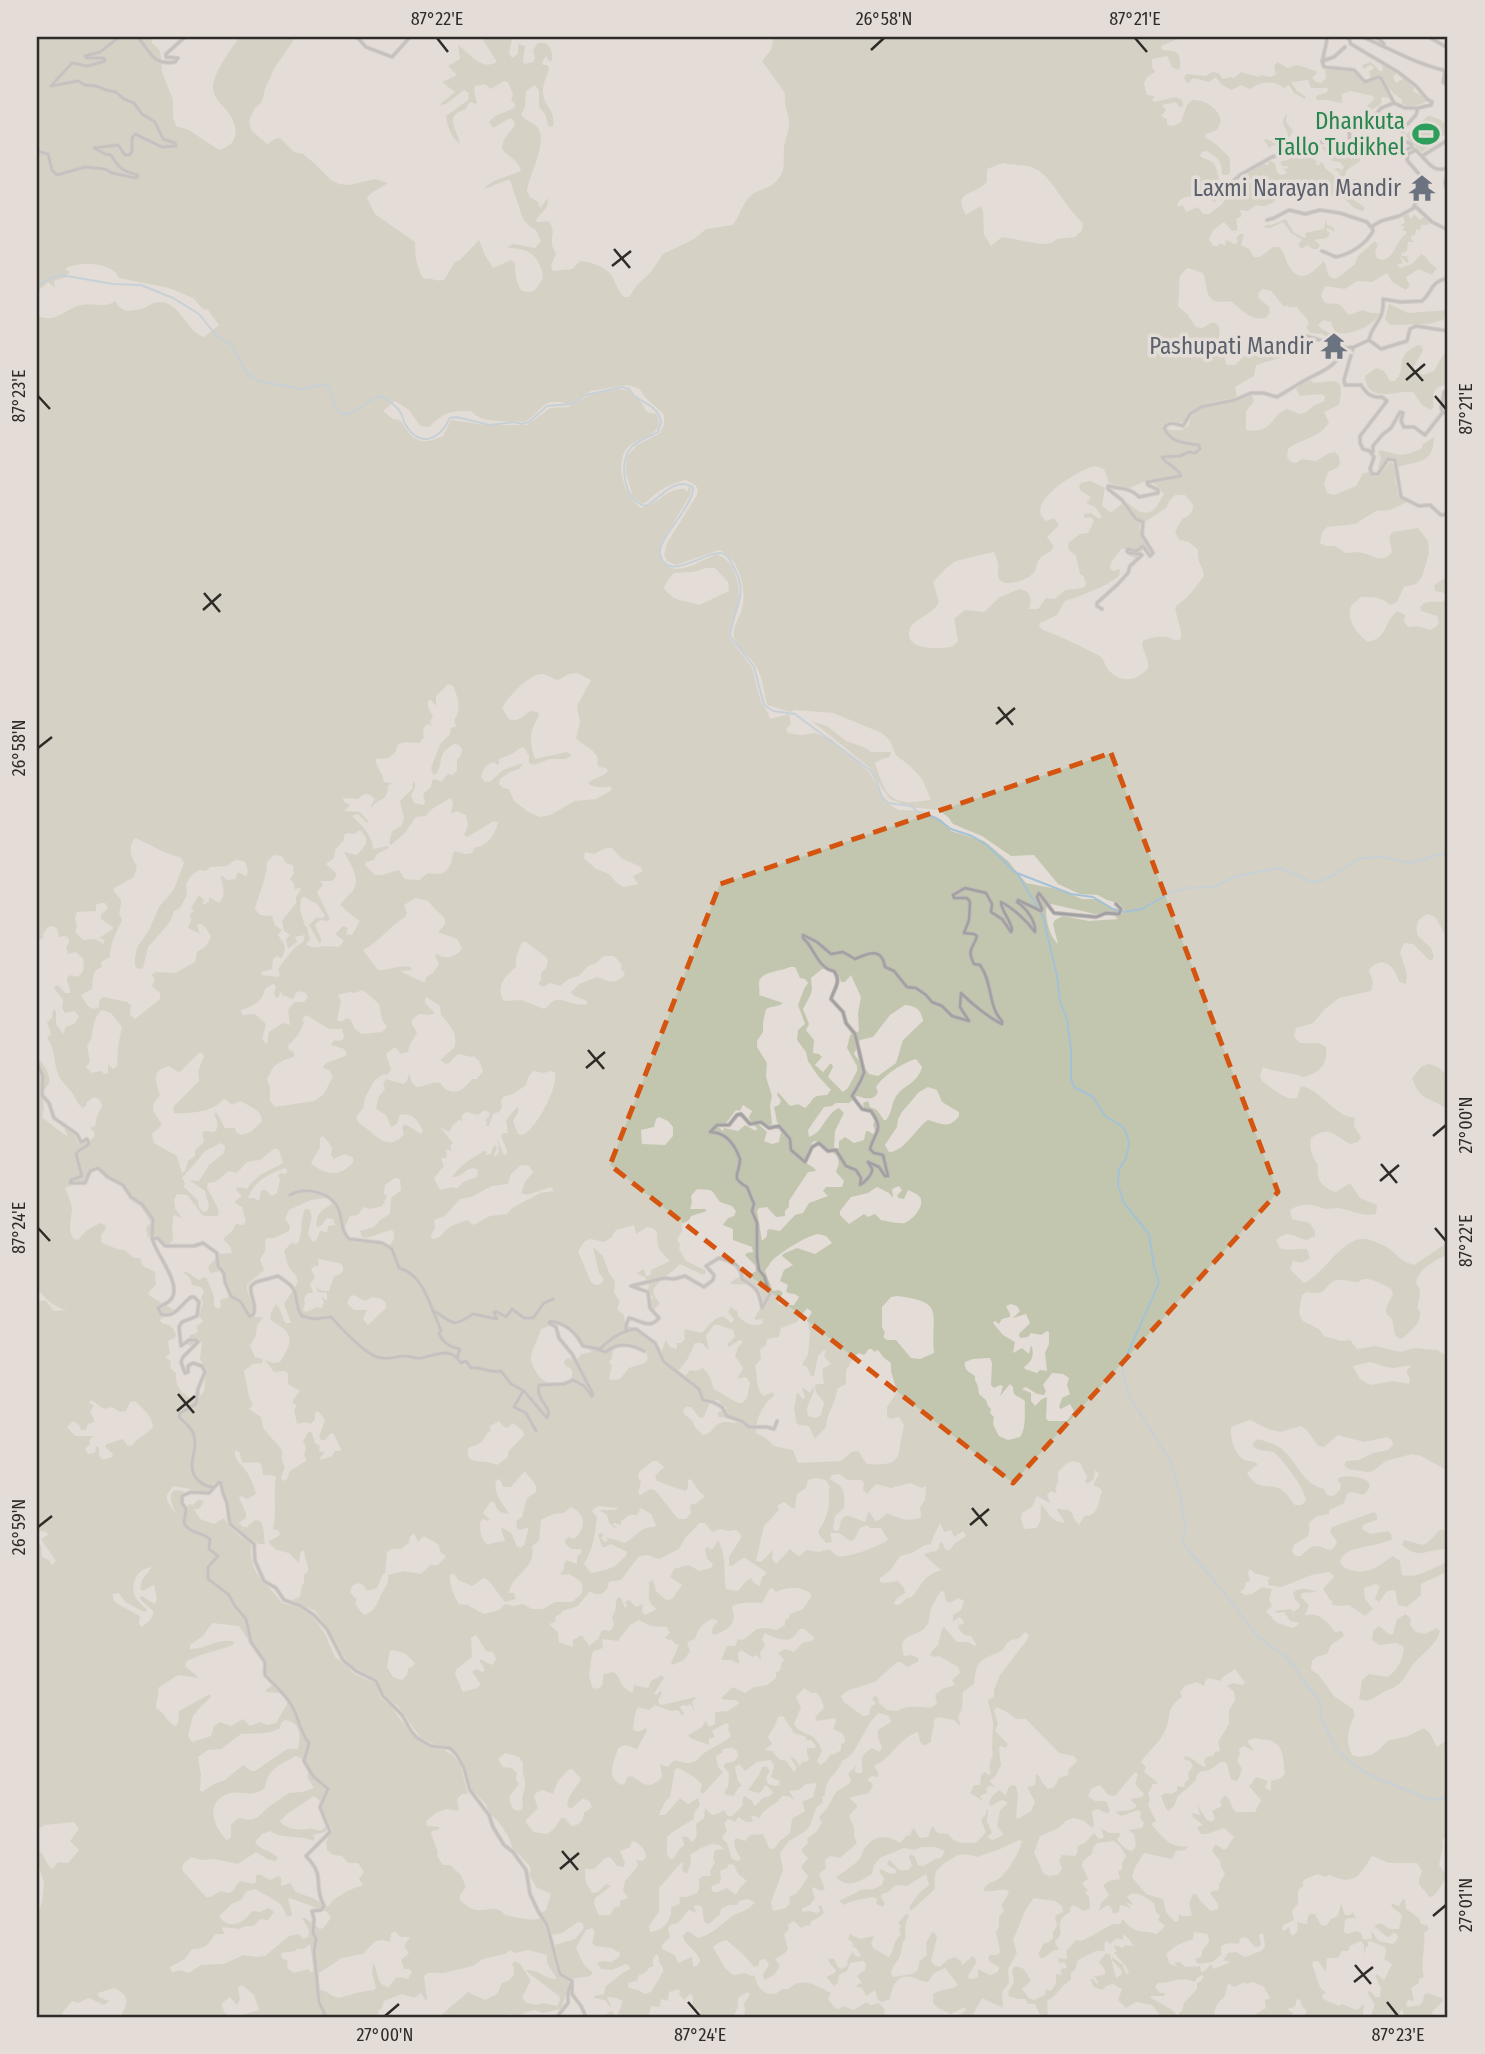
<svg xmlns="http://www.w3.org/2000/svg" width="1485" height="2054" viewBox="0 0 1485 2054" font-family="'Fira Sans Condensed',sans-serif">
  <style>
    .green { fill: #c3c6af; fill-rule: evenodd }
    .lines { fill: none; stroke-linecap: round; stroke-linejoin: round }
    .stream { stroke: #a4c2d5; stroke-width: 2 }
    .street-casing { stroke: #c0b9b4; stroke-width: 4.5 }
    .street { stroke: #a1a0a3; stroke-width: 2.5 }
    .marked { fill: none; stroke: #d5540f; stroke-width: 5; stroke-dasharray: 14 9; stroke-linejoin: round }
    .ticks { fill: none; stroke: #2e2b29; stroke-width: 2.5 }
    .labels { text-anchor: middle; stroke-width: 7; stroke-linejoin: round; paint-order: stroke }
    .leisure-label { font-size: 23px; fill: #27864d; stroke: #e4ddd7; text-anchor: end }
    .worship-label { font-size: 23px; fill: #5b616d; stroke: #e4ddd7; text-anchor: end }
    .neatline { fill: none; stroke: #2e2b29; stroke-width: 2.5 }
    .ticks-label { font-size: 18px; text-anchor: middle; fill: #2e2b29 }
  </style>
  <rect width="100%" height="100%" fill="#e4ddd7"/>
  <g class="green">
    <path d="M 37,37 L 151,37 L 152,43 L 159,49 L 161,56 L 162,72 L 173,100 L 173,117 L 176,126 L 189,130 L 219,150 C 240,144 239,128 228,112 C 223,105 214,99 213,89 C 211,76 232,47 240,37 L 296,37 L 275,67 L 265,89 L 262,102 L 255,108 L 249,121 L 251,130 L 267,144 L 275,139 L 280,138 L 294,152 L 303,154 L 314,163 L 331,180 L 339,184 L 349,185 L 375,179 L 388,183 L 370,194 L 367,198 L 375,214 L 415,242 C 415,256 416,267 424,279 C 431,277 436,282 444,280 L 455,262 L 460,260 L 479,240 L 485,255 L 493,268 L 511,260 L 515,263 C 515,273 516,283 522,291 L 531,292 L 536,289 L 543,278 C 541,265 537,255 524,250 C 518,248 512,249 507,247 L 514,244 L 535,248 L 541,241 L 536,230 L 529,226 L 523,219 L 510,180 C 505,180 493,186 487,188 L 485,187 L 494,181 L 521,171 C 518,159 509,158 502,149 C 502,134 514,133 515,122 L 510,118 L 493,128 L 489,122 L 495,116 L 514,108 L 515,104 L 511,100 L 513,95 L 508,82 L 504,81 L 491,89 L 485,84 L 475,86 L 474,91 L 477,103 L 476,104 L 471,102 L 468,104 L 466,109 C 442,116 458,130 460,144 C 452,139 447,126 446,116 L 468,100 L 469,93 L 464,90 L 446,104 L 439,105 L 455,92 L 442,82 L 457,75 L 448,66 L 460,59 L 458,45 C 471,54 480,71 497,62 L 481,37 L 510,37 L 512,40 L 509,53 L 512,58 L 518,54 L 518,44 L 525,46 L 523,62 L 525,64 L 533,62 L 535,58 L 533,50 L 538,43 L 545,43 C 551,47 553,54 552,60 L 550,62 L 546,56 L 542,62 L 543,65 L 547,65 L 549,68 C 548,76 542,84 543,92 C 543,106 556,109 553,126 L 549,127 L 545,114 L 539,107 L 539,91 L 535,85 L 526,91 L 525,107 L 521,114 C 525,122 533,121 538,128 C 548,142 529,175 527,191 L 530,197 L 538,202 L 540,208 L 548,198 C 549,210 539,213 536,221 L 539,222 L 548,221 C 556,229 551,236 552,245 C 553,248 555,251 556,254 L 551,266 L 553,271 L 572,269 L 580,261 C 591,262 605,266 612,276 C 616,284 618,291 624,297 L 629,297 L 637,285 L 651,272 L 663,254 L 694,239 L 706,229 L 733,225 C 740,215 744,199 754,193 C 763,188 771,188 778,179 C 786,170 783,159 784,148 C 785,138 790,130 789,120 C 787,110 784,104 785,93 L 762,61 L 771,50 L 774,37 L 1198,37 L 1183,37 L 1161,46 L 1162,50 C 1177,51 1181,51 1180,68 L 1178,70 L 1172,67 L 1167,56 L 1152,59 L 1152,67 L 1155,72 L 1147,77 L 1144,84 L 1147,95 L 1155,96 L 1152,100 L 1154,102 L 1176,97 L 1182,100 L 1183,105 L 1180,108 L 1176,102 L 1162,105 L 1166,110 L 1161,116 L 1167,119 L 1167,125 L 1173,126 L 1181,122 L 1187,105 L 1192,100 C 1205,100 1218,107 1221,121 L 1217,130 L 1206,134 L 1205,137 L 1217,145 L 1230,158 L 1230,173 L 1227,175 L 1222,175 C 1223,161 1217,157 1206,151 L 1202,152 L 1200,156 C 1204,159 1211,160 1214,164 C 1218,170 1217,177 1222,185 L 1219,187 L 1213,184 L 1200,188 L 1214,188 L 1222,191 L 1220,195 L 1216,194 L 1219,197 L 1214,203 L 1212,199 L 1214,193 L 1206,192 L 1197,198 C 1189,195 1178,197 1177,207 L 1183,205 L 1186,212 L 1198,207 L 1203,214 L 1209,214 L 1221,205 L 1231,192 L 1230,190 L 1247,180 L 1250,183 L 1253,182 L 1247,176 L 1249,170 L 1261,164 L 1268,165 L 1269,160 L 1275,163 L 1277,172 L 1281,175 L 1286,174 L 1286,171 L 1283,169 L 1288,168 L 1288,166 L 1282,166 L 1280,162 L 1290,159 L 1289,154 L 1294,151 L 1287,153 L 1282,147 L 1280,151 L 1278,146 L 1273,145 L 1269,148 L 1264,140 L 1266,139 L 1276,143 L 1287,140 L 1288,135 C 1285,124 1279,125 1287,113 L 1286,122 L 1293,131 L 1289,138 L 1299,159 L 1303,159 L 1303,157 L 1308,157 L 1316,152 L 1317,155 L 1313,157 L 1317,162 L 1316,165 L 1319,165 L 1320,162 L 1324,164 L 1324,167 L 1337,178 L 1340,173 L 1334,169 L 1339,168 L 1341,171 L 1344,167 L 1340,162 L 1332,161 L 1331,156 L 1327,155 L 1322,147 L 1329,146 L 1330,149 L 1348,151 L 1349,147 L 1350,152 L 1361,155 L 1360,161 L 1347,170 L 1345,175 L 1348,178 L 1358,180 L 1364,190 L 1359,192 L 1355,184 L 1352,182 L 1347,184 L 1344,190 C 1347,198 1359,202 1365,208 L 1363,211 C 1353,210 1349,202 1342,196 C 1332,198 1313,192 1306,185 L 1299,185 L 1295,181 C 1291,181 1266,188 1263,191 L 1264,194 L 1272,192 L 1275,196 L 1275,201 C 1267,206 1265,207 1256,205 L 1248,211 L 1240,210 L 1242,216 L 1236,219 L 1238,230 L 1232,231 L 1224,222 L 1213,230 L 1209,239 L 1213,246 L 1218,246 L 1220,243 L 1225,246 L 1226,240 L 1235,244 L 1238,241 L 1236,238 L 1240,234 L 1244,234 L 1241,245 L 1249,249 L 1254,257 L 1260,257 L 1273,247 L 1279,247 C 1286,254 1285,261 1290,268 C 1302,285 1314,271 1324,261 C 1328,268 1325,276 1335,279 C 1343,275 1348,269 1355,264 L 1358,256 L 1375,241 L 1378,245 L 1375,253 L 1377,258 L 1383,260 C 1397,255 1394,243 1406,234 L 1406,231 L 1402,230 L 1405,227 L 1400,225 L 1405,223 L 1403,216 L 1409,214 L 1410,218 L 1412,218 L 1414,214 L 1420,220 L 1423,217 L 1429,222 L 1428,225 L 1421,225 L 1420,231 L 1416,229 L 1415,235 L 1412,236 L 1411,239 L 1414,242 L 1408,242 L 1407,251 L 1401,254 L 1402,256 L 1407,256 L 1409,262 L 1407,263 L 1400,256 L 1403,263 L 1397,265 L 1400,268 L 1412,264 L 1421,254 L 1425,256 L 1430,263 L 1437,268 L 1432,275 L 1419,269 L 1406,277 L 1410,286 L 1406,290 L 1392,282 L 1387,273 L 1372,282 L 1357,281 L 1345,289 L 1325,286 L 1321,296 L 1325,303 C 1329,304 1334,303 1338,304 C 1344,306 1344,312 1350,315 L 1362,310 L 1371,313 L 1380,313 C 1377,324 1347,338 1336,332 C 1334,331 1332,324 1331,322 L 1323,320 L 1318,325 C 1323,332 1333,332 1336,340 L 1334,341 L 1322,334 L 1310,333 L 1306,327 L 1309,324 C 1307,316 1301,314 1297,307 L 1288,307 L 1287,305 L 1284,307 L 1271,291 L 1263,289 L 1259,292 L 1258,297 L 1269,307 L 1270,312 L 1266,318 C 1251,321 1243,311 1232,302 C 1228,301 1224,302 1220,302 C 1203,301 1208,283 1203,273 L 1188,268 C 1175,278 1181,280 1179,294 C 1179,298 1178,302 1178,306 L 1188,315 L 1196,327 L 1202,328 L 1211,323 L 1216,323 C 1223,331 1218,332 1219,340 C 1219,342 1226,362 1227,365 L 1235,365 L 1245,355 L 1257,350 L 1266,353 C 1273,349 1278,342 1287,347 L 1288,351 L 1280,358 L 1256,365 L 1254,376 L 1235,387 L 1237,397 C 1217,402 1192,402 1184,423 L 1169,421 L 1161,427 L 1171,430 L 1182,430 L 1188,426 L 1191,417 L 1200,409 L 1238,401 L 1252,395 L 1254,402 L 1246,411 L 1246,430 C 1274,434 1269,416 1287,409 L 1300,414 L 1305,413 L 1313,406 L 1324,401 L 1325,396 L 1321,394 L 1300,396 L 1296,389 L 1303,383 L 1311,380 L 1313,383 C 1334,382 1346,374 1339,405 L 1324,412 L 1329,422 C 1322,437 1300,439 1288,449 L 1287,457 L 1291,462 L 1296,463 L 1302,459 L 1316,461 L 1329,453 L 1335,452 L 1339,456 L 1340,464 L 1337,468 L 1328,472 L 1324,483 L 1327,493 L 1334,495 L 1356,486 L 1363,473 L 1369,472 L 1372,476 L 1378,477 L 1390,462 C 1399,466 1392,480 1398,489 L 1397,494 L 1407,502 L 1390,510 L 1376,511 L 1355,524 L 1327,527 L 1322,533 L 1320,543 L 1326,546 L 1335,546 L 1346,553 C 1349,553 1356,552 1358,552 C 1372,554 1381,565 1392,552 L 1389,538 L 1392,532 L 1418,528 L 1428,541 L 1429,553 L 1422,577 L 1416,584 L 1404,587 L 1397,602 L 1390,605 C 1382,597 1373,597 1361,597 C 1358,600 1354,602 1352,605 C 1344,618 1358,635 1368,642 C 1389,637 1383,623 1397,611 L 1405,615 L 1404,621 L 1408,627 L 1417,626 L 1430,630 L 1437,626 L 1439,622 L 1437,616 L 1421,611 L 1420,607 C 1427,598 1435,604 1444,601 L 1446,597 L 1444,593 L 1435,591 L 1434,585 L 1448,576 L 1448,939 L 1435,917 L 1427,914 C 1417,919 1415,925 1418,936 L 1431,948 L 1434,956 L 1433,959 L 1430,961 L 1413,944 L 1404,943 L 1400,952 L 1407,974 L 1406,984 C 1404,983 1401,983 1400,982 C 1397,979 1397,974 1394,970 C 1387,960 1376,960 1369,970 L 1373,982 L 1371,991 L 1339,998 L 1325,1009 L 1313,1023 L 1296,1028 L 1294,1037 L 1300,1043 L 1318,1043 L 1326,1047 C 1328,1065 1319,1074 1302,1077 C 1290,1071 1276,1073 1263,1067 L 1260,1075 L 1262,1081 C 1272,1088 1285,1101 1297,1098 L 1301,1086 C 1322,1090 1338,1120 1355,1117 L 1354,1126 L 1361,1137 L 1358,1142 L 1350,1144 C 1333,1135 1330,1125 1311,1138 C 1309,1150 1312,1156 1318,1165 C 1316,1180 1322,1188 1336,1192 L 1350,1183 L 1360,1198 L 1377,1205 L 1376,1214 C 1361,1217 1352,1210 1338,1208 C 1333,1208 1327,1210 1322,1208 C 1309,1204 1302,1203 1290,1210 L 1292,1219 L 1310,1223 L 1315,1231 L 1315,1236 L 1307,1240 C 1293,1238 1290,1228 1276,1240 L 1280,1248 C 1289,1252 1297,1248 1307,1249 L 1310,1258 L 1302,1263 L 1293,1261 L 1290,1269 L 1304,1283 C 1323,1275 1344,1235 1366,1239 C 1373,1241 1386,1245 1391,1250 C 1400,1258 1401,1261 1414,1265 L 1448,1242 L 1448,1254 C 1434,1262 1420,1266 1416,1283 C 1423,1292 1419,1296 1418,1305 C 1417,1315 1421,1306 1420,1317 C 1418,1326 1408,1334 1401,1339 C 1391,1335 1396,1329 1392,1320 C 1389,1314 1386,1317 1386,1310 C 1386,1305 1391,1299 1393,1294 L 1391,1289 C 1386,1286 1372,1278 1365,1279 C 1355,1280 1365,1282 1354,1282 C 1348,1281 1343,1279 1337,1280 C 1322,1285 1329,1297 1307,1292 L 1302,1295 L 1299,1313 L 1303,1321 L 1319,1329 L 1324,1336 L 1341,1341 L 1350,1340 L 1357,1349 L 1375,1346 L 1400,1352 L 1414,1348 L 1437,1350 L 1445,1355 L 1448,1354 L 1448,1471 L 1421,1456 L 1412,1454 L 1386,1461 L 1373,1471 L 1368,1472 L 1348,1469 L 1344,1465 L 1346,1461 L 1359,1460 L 1373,1453 L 1388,1450 L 1393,1445 L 1392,1440 L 1387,1437 L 1364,1442 L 1338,1435 L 1324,1447 L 1318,1446 L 1307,1430 L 1301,1426 L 1280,1432 L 1268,1429 L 1250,1420 L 1231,1427 C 1230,1437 1234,1453 1243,1459 C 1248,1462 1253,1460 1258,1464 L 1247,1473 C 1258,1491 1265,1483 1278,1488 C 1285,1490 1290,1499 1295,1505 L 1301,1505 L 1306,1501 C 1303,1484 1285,1464 1274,1452 L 1260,1450 L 1253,1447 L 1253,1443 L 1258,1439 C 1267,1442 1278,1445 1284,1451 C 1300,1466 1302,1483 1324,1489 L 1327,1495 L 1333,1496 L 1340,1490 L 1341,1485 L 1338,1481 L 1338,1478 C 1349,1474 1384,1478 1363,1495 L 1352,1492 L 1347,1494 L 1344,1503 L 1329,1510 L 1329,1514 L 1317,1516 L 1309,1523 C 1311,1540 1306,1536 1294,1545 L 1292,1551 L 1295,1556 L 1301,1556 C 1305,1552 1310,1546 1316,1546 C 1327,1546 1330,1557 1337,1542 L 1330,1532 L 1332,1527 L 1374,1512 L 1377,1515 L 1377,1520 L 1364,1524 L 1362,1529 L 1370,1534 L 1388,1531 L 1391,1534 L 1392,1539 C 1378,1547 1356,1545 1345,1554 C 1330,1567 1356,1573 1365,1571 C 1378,1569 1383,1562 1393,1556 L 1400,1561 L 1402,1575 C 1419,1579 1433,1567 1448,1562 L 1448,1571 L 1421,1584 L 1421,1595 L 1407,1607 L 1398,1605 L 1395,1590 L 1387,1591 L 1379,1602 L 1375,1599 L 1380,1586 L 1376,1584 L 1364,1588 L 1365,1599 L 1373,1609 L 1365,1616 L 1349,1605 L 1337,1606 L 1331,1604 L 1333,1601 L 1330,1600 L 1323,1589 L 1334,1577 L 1330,1572 L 1312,1575 L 1281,1587 L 1268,1585 L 1268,1579 L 1270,1579 L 1269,1577 L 1254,1573 L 1250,1569 L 1248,1572 L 1250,1582 L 1246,1582 L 1245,1588 L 1240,1592 L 1245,1595 L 1252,1594 L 1262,1587 L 1272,1589 L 1269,1599 L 1272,1606 L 1266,1611 L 1277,1623 L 1293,1628 L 1300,1623 L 1290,1621 L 1284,1612 L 1277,1613 L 1274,1611 L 1291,1609 L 1293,1612 L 1299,1608 L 1300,1604 L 1295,1600 L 1293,1593 C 1299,1586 1309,1589 1317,1592 L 1301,1593 L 1301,1597 L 1309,1605 L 1305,1615 C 1320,1612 1327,1621 1335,1632 L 1342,1631 L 1344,1636 L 1331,1645 L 1327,1654 L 1316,1657 L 1312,1661 L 1311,1669 L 1314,1672 L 1318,1674 L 1334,1696 L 1353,1709 L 1355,1715 C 1348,1730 1345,1740 1352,1755 L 1359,1757 L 1371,1755 L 1379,1750 L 1387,1741 L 1408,1736 L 1424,1728 L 1430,1733 L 1437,1747 L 1448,1739 L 1448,1837 L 1445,1837 L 1442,1841 L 1443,1847 L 1439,1865 C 1441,1868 1444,1871 1445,1874 C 1446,1881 1437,1893 1432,1897 L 1428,1896 C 1427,1891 1420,1888 1419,1883 C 1418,1880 1421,1875 1422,1871 L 1417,1863 L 1389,1863 L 1372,1856 C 1359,1877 1354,1886 1329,1875 L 1326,1877 L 1317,1874 C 1312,1878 1308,1876 1303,1881 L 1303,1886 L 1298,1890 L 1298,1904 L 1292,1910 L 1294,1920 L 1283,1925 L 1282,1930 L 1284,1931 L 1289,1927 L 1291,1935 L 1294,1935 L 1298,1930 L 1297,1922 L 1307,1924 L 1308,1916 L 1310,1914 L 1315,1914 L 1321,1925 L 1326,1926 L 1331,1919 L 1338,1916 L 1341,1903 L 1345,1915 L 1350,1915 L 1353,1912 L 1356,1918 L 1349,1918 L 1345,1920 L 1344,1932 L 1347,1934 L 1357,1931 L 1361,1933 L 1363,1939 L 1367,1940 L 1372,1938 L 1371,1931 L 1379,1941 L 1393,1944 L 1398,1938 L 1396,1933 L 1393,1933 L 1390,1937 L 1387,1937 L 1374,1926 L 1381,1923 L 1390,1929 L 1399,1929 L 1402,1915 L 1392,1907 L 1391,1903 L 1399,1906 L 1403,1899 L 1405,1900 L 1406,1909 L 1419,1918 L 1421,1924 L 1427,1925 L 1429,1929 L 1424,1933 C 1426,1947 1420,1962 1424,1977 L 1419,1979 L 1419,1983 L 1411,1988 L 1414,2001 L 1408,2000 L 1406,2005 L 1408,2007 L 1420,2005 L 1423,2001 L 1424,1995 L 1427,1993 L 1442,1998 L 1443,2001 L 1432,2012 L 1433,2017 L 1404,2017 L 1402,2009 L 1397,2017 L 1370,2017 L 1375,2005 L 1367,1992 L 1370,1991 L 1376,1997 L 1380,1997 L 1381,1988 L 1375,1976 L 1377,1974 L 1384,1980 L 1392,1964 L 1384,1959 L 1386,1952 L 1385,1947 L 1370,1941 L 1367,1942 L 1369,1945 L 1366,1947 L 1364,1955 L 1364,1945 L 1361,1941 L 1350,1946 L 1348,1951 L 1342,1951 L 1338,1958 L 1327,1958 L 1326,1972 L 1318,1961 L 1314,1961 L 1312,1964 L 1320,1987 L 1326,1993 L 1322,1995 L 1323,1999 L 1339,2006 L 1342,2004 L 1357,2010 L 1364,2004 L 1363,2015 L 1365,2017 L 1303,2017 L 1307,2011 L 1302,2006 L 1300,2000 L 1297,1999 L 1295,2007 L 1287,2009 L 1293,2013 L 1291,2017 L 1250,2017 C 1255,2014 1260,2012 1266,2008 L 1265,2000 L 1270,1998 L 1264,1987 L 1253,1982 L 1247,1984 L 1245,1982 L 1234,1987 L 1228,1983 L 1225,1996 C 1217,2004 1215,2006 1214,2017 L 1161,2017 L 1152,2005 L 1136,2002 L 1126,2008 L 1118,2000 L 1122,1989 L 1113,1984 L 1106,1986 L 1102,1990 L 1094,1987 L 1090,1979 L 1093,1979 L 1097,1984 L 1098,1982 L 1094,1976 L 1105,1975 L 1105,1970 L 1099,1962 L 1106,1953 L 1110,1955 L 1116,1978 L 1121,1975 L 1122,1971 L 1112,1960 L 1112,1957 L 1123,1965 L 1126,1974 L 1129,1973 C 1126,1963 1119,1961 1114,1952 L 1117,1952 L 1114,1947 L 1115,1945 L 1122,1948 L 1125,1945 L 1133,1946 L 1130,1940 L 1123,1934 L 1123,1940 L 1117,1938 L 1110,1944 L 1107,1941 L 1104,1943 L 1105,1951 L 1096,1951 L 1078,1960 L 1075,1970 L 1071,1973 L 1071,1980 C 1060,1986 1057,1996 1047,2001 L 1048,2017 L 1041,2017 L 1035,2004 L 1028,2004 L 1025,1999 L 1018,1999 L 1008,1996 L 1009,1991 L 1014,1982 L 1012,1970 L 1015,1966 L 1024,1969 L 1031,1981 L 1022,1989 L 1029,1998 L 1034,2000 L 1045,1995 L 1045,1989 L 1049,1991 C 1057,1988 1056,1980 1056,1974 L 1062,1975 L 1060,1969 L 1066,1968 L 1067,1966 L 1064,1962 L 1059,1963 L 1058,1958 L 1067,1959 L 1066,1951 L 1076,1940 C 1078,1940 1080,1941 1081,1941 C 1084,1940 1111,1925 1113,1924 L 1120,1924 L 1123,1919 C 1134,1935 1141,1929 1157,1934 L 1165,1926 L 1158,1920 L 1160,1916 L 1156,1912 L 1154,1903 C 1146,1898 1135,1888 1127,1897 L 1133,1904 L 1132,1905 L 1126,1902 L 1131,1908 L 1120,1905 L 1119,1912 L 1113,1914 L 1111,1907 L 1107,1905 L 1099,1911 L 1101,1903 L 1109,1895 L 1103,1885 L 1109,1881 L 1120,1879 L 1118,1871 L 1122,1870 L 1122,1863 L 1126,1856 L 1120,1846 L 1114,1841 L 1097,1843 L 1093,1848 L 1092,1854 L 1083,1861 L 1082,1866 L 1088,1879 L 1082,1883 L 1088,1891 L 1085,1892 L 1089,1897 L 1090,1908 L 1084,1911 L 1073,1905 L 1070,1908 L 1070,1912 C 1060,1917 1058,1924 1061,1934 L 1055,1942 L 1059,1950 L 1054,1950 L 1045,1957 L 1040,1958 L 1038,1954 L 1044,1943 L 1049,1942 L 1053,1938 L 1053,1932 L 1057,1926 L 1055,1916 L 1063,1912 L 1062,1906 L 1055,1901 L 1034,1898 L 1026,1909 L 1013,1940 L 1017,1953 L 1008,1969 L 1009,1983 L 1002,1992 L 1003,2008 L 982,1998 L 972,2017 L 961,2017 L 961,2014 L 966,2010 L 965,2007 L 951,2014 L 938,2008 L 933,2003 L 933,1994 C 941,1988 951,1991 958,1985 L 945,1968 L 934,1973 L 928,1982 C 921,1982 918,1978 911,1977 C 896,1974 892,1988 890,1999 L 882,2002 L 878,2000 L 875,1990 L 866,1996 L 862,1988 L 856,1987 L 858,1984 L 862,1983 L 857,1976 L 865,1970 L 866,1964 L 863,1961 L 850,1963 L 847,1971 L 839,1975 L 838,1983 L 834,1986 L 826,1977 L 835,1973 L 836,1970 L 830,1964 L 828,1958 L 834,1959 L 838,1967 L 842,1969 L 848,1965 L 847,1961 L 852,1952 L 857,1957 L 861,1956 L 857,1949 L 852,1946 L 853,1943 L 848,1939 L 850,1934 L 860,1939 L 874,1936 L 871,1944 L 874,1949 L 889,1957 C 896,1949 891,1943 901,1935 L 899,1930 L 901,1926 L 898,1923 L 906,1914 L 909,1915 L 905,1925 L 906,1938 C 900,1944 903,1951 899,1958 C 895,1965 892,1966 891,1974 L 893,1977 L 912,1974 L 918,1970 L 919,1962 L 927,1955 L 926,1943 L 932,1932 L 935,1933 L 937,1938 L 931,1961 L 934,1965 L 940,1967 L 947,1960 L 955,1957 L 961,1961 L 962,1965 L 973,1956 L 976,1960 L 976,1963 L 968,1976 L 969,1979 L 973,1979 L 978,1977 L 978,1969 L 990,1975 L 998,1972 L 999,1967 L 990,1962 L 988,1958 L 990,1955 L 997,1955 L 1000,1952 L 996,1932 L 999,1926 L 999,1917 L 1004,1910 L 1001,1905 L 1006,1898 L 1009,1891 C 1001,1887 991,1894 983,1890 C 988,1881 995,1883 1002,1876 C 1009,1870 1020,1851 1022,1841 L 1019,1840 L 1000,1849 L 977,1857 C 972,1855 965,1853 959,1855 C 954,1856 938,1867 936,1872 C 934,1877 935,1884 935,1889 L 911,1911 L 909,1907 L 919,1893 L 929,1885 L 926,1874 L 907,1886 L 896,1885 L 887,1893 L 883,1893 L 881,1897 L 885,1904 L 883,1907 L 876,1904 L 877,1899 L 873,1897 C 863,1899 852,1900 844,1905 L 839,1901 L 861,1890 L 873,1889 L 882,1885 L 884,1878 L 879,1872 L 881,1869 L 890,1874 L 896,1873 L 896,1870 L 887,1865 L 888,1861 L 890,1860 L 899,1870 L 908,1870 L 912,1865 L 909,1857 L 911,1854 L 915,1857 L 918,1865 L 923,1866 L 935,1859 L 941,1858 L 945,1851 L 935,1847 L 922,1847 L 914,1850 L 904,1848 L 880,1858 L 874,1865 L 872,1874 C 859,1882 847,1889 836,1877 C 843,1872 851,1867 858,1861 C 860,1859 862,1854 863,1851 C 872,1835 886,1833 900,1843 L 907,1835 L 910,1836 L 912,1829 L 914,1828 L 920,1838 L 928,1837 L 932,1826 L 938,1833 L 948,1834 C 957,1846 962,1842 976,1843 L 986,1832 L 981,1820 L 986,1814 L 986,1809 L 988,1811 L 987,1821 L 992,1833 L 987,1837 L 992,1840 L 1002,1836 L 1003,1834 L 997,1826 L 1000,1810 L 1006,1805 L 1007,1802 L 1002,1800 L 990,1806 C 988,1798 994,1795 999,1790 L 1006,1795 L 1008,1788 L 1012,1785 L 1016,1786 L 1018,1795 L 1016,1817 L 1018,1819 L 1031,1811 L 1035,1802 L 1027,1787 L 1035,1785 L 1036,1774 L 1039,1776 L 1042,1782 L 1048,1789 L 1054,1787 L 1059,1778 L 1068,1775 L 1069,1769 L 1077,1761 L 1074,1756 L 1059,1753 L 1026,1719 L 1016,1719 L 1010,1714 L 997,1707 L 994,1710 L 998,1724 L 995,1731 L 1008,1744 L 1006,1748 L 1001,1746 L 999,1748 L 1001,1765 L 995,1777 L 989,1781 L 996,1787 L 990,1786 L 986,1788 L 987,1793 L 980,1796 L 983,1801 L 970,1793 L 974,1785 L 980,1785 L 981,1775 L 985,1772 L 989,1775 L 991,1774 C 988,1768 990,1760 993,1755 C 991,1747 993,1734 993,1724 C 993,1717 989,1708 988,1700 L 994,1697 L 994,1690 L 1000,1675 L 1026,1641 L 1029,1635 L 1025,1632 L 1018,1639 L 1011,1640 L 1006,1644 C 1003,1656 987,1652 978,1665 C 975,1671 975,1678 974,1684 L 963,1692 L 962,1708 L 958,1718 L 960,1723 L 960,1726 L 954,1720 L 938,1717 L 934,1720 C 934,1729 931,1734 931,1742 L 924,1746 L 920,1742 L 918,1732 C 899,1738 891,1759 874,1766 L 879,1774 L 877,1777 L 872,1776 L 867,1780 L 871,1782 L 873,1786 L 869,1793 L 849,1798 L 858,1806 L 849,1816 L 854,1827 L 854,1836 L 857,1843 L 840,1858 L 830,1856 L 825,1860 L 826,1868 L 819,1874 L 825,1889 L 821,1891 L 813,1887 L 812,1890 L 815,1898 L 810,1905 L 801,1909 L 803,1912 L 809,1911 L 818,1913 L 820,1911 L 818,1906 L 821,1905 L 824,1913 L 818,1918 L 811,1921 L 810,1926 L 806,1925 L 801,1928 L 794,1921 L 788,1925 L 789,1929 L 784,1934 L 788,1949 L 785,1953 L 775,1959 L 780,1966 L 774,1975 L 764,1980 L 763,1974 L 769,1965 L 766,1959 L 760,1960 L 758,1966 L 754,1967 C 746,1956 737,1949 726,1940 L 718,1943 L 713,1947 L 725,1968 L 733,1975 L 745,1973 L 752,1976 L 755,1975 C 756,1990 771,2001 782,1989 L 788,1989 C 802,1976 816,1985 831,1993 L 828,1999 L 834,2007 L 839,2009 L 844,2006 L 853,2010 L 867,2002 L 871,2005 L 879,2003 L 884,2008 L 885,2015 L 890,2017 L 744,2017 L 745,2008 L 744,2004 L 750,1994 L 747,1992 L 738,1998 L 738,2007 L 733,2017 L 698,2017 L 701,2012 L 699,2009 L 695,2010 L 692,2007 L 693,1996 L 690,1994 L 684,2000 L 679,1994 L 680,1991 L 678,1989 L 669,1992 L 668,2001 L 661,1999 L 660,2007 L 651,2006 L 649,2015 L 652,2017 L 601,2017 L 612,2011 L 615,2016 L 617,2016 L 623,2001 L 616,1998 L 609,1997 L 607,1998 L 611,2005 L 610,2007 L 605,2000 L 594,1998 L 594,1996 L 604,1994 L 606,1986 C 615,1980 620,1973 630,1969 L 629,1966 L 626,1964 L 612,1970 L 601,1969 L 597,1963 L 603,1961 L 611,1962 L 619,1957 L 620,1953 L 611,1948 L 595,1946 L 592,1943 L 595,1932 L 592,1928 L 586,1930 L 576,1948 L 584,1965 L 593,1973 L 590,1976 L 571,1979 L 562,1974 L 555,1945 L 575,1939 L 584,1928 L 582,1923 L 578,1922 L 562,1933 L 551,1935 L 549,1925 L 541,1913 L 546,1910 L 551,1894 L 536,1887 L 529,1875 L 531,1870 L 529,1865 L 513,1849 L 508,1836 L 498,1821 L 491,1815 L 485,1803 L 472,1790 L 460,1755 L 449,1746 L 434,1744 L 420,1737 L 398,1706 L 385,1697 L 377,1680 L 352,1666 L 343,1655 L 329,1629 L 315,1611 L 292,1600 L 300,1597 L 302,1585 L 304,1583 L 304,1575 L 308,1571 C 309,1563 303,1559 305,1551 L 302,1551 L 300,1554 L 299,1563 L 289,1553 L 276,1550 L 268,1542 L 280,1535 L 279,1531 L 273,1529 C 277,1511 273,1495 276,1477 L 271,1475 L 263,1475 L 262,1467 L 259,1462 L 243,1463 L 241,1460 L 240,1453 L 235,1450 C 234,1460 240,1462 246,1471 C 251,1477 254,1487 256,1494 L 248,1499 L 241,1496 L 239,1498 L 246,1513 L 246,1518 L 239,1523 L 243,1527 L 247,1527 L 255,1520 L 260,1521 L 263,1526 L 265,1544 L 258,1544 L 233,1526 L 231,1521 L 228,1501 L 224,1493 L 223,1483 L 220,1480 L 208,1486 L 210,1490 L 208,1492 L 173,1486 L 167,1495 L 167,1500 L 174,1512 L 175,1512 C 170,1501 166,1485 185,1492 L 180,1497 L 185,1509 L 189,1504 L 193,1505 L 199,1499 L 204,1502 L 199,1509 L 194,1509 L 200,1519 L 214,1524 L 224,1518 C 229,1529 240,1536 251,1544 C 249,1578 266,1580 282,1603 L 300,1607 L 313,1616 L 325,1634 L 335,1657 L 346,1665 L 354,1674 L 375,1683 L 381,1698 L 391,1707 L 416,1740 L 431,1748 L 444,1750 L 454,1756 L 460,1764 L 468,1794 L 462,1794 L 457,1799 L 459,1811 L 446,1809 L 436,1813 L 426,1821 L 427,1826 L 440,1827 L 438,1830 L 432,1831 L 431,1833 L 438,1853 L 437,1856 L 443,1865 L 450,1865 L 461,1875 L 466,1887 L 460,1895 L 460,1900 C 464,1903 470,1909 476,1910 C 488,1911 497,1904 505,1915 C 516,1917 530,1922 540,1918 C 554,1938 551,1970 570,1983 L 561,2009 L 543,2013 L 534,2010 L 518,2015 L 508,2014 L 503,2017 L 439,2017 L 468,1992 L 485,2000 L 497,1994 L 502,1983 C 512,1981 517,1974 512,1964 L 515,1961 L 520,1964 L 530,1979 L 530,1982 L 522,1997 L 525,2002 L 536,2005 L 543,2003 L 557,2006 L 560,2000 L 559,1996 L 526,1971 L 527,1970 C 542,1970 542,1979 557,1979 L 547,1963 L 547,1955 L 528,1950 L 516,1953 L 510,1950 L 505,1954 L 483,1959 L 473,1966 L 443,1973 L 427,1973 L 424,1977 L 427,1998 L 426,2001 L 421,1993 L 414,1998 L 402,1994 L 384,2001 L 382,2008 L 378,2011 L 379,2017 L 235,2017 L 259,2010 L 254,1995 L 242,1985 L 238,1988 L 240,1998 L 238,2004 L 236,2004 L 230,1997 L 221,2004 L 225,2013 L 231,2017 L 120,2017 C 128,2004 131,1995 114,1988 L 98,1993 L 99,1997 L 109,2001 L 104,2005 L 89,1998 L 78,2003 L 72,2001 L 63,2012 L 62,2017 L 37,2017 L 37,1918 L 42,1902 L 44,1883 L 37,1862 L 37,1849 C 46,1855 45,1864 52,1869 L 58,1862 L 68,1863 L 79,1850 L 70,1841 L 79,1829 L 74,1822 L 45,1825 L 37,1829 L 37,1542 C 44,1545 40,1553 42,1557 L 49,1560 L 52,1565 L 56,1561 L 41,1539 L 48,1535 L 46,1532 L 37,1530 L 37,1302 L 45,1300 L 54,1311 L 67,1310 C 55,1308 43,1298 37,1287 L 37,1057 C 42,1062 52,1075 49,1083 C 47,1087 44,1090 43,1093 C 42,1103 46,1105 42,1117 C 46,1120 65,1136 68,1136 L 64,1129 L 67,1128 L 74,1132 L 78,1143 L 91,1141 L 91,1139 L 95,1136 L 94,1132 L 90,1128 L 95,1126 L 97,1116 L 102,1106 L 100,1100 L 94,1097 L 87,1102 L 86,1106 L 83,1108 C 77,1104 77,1100 73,1094 C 67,1086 60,1081 57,1071 C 53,1059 55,1048 47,1038 L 51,1034 L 47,1022 L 52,1018 L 53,1009 L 56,1011 L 56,1024 L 63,1034 L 66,1027 L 74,1024 L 79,1017 L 75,1011 L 65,1013 L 62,1008 L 63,999 L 54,989 L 55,986 L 58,985 L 65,993 L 70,993 C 71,989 67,984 67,977 L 71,975 L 78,977 C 85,971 84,966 83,958 L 76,952 L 68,954 L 66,948 L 69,942 L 69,939 L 65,936 L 59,937 L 57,929 L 53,926 L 48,927 L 43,934 L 43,938 L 37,941 L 37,316 C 59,323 62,310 81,305 C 93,302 105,309 115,301 L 119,307 L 126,311 C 132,310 139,310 144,308 C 149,306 153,302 160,302 C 182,303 186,332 204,337 L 219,325 L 208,310 L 203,309 L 193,298 L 169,288 L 119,278 C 113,262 79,261 65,269 L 70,272 L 64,278 L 54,281 L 55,288 L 48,282 L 37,292 ZM 1003,163 C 1013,166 1022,164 1031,167 C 1046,172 1053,186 1062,198 C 1068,207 1076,216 1083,224 L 1082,230 L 1075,237 L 1057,239 L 1051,243 L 1041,244 L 1002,237 L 991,246 L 984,234 L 983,211 L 980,206 L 966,215 C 951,191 976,195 987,182 L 987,169 ZM 627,385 L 640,389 C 645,401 656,405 664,415 L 664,424 L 660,433 L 637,445 L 627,457 L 626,473 L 633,497 L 642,504 C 649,501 651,497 657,493 C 665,487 676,482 686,480 L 696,486 L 698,490 L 697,495 L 667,543 L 664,555 L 667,561 L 676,565 L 719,550 C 740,558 748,592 741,612 C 738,621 732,628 734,638 C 738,650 751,657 757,668 C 763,679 764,693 767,705 L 790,712 L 795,710 L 833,713 L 882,733 L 890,741 L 896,755 L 911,767 L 922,779 L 931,800 C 925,801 920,801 914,802 C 885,804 883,785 875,763 L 882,759 L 890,757 L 891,752 L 871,752 L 864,747 L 846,741 L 827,726 L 812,721 L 870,768 L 881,787 L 890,799 L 910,807 L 938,810 L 948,817 L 953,824 L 982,836 L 1011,856 L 1034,855 L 1058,884 L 1080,894 L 1098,895 L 1107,900 L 1120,904 L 1124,910 L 1122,914 L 1098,899 L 1082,899 L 1062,890 L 1026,883 L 1008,861 L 984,841 L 951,831 L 942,820 L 923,811 L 899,810 L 893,807 L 882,795 L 870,773 L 831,739 L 815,733 L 800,735 L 788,733 L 786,729 L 791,724 L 789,714 L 770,719 L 768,713 L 761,702 L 752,668 L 729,637 C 729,627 734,619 737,609 C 742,591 737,560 716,554 C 702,560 677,578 664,563 C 658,556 659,550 662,542 L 690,495 L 691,487 L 689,486 L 687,492 L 685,489 C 668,487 657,505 641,508 C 625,497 613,463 628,447 C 637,438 655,437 659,425 L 657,414 L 647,412 L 640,401 L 631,391 L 618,389 L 592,394 L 568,407 L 550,408 L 527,425 L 486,425 L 451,420 L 443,436 C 418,447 413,440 400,420 L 393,419 L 383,411 L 395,401 L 409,410 L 420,426 L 429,427 C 445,412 449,411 471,411 C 483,425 508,420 525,422 C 538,415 542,400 558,402 C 562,402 566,404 570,404 L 591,391 ZM 1095,466 L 1104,469 L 1109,483 L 1130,488 L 1150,479 L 1164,494 C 1159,501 1155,516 1142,512 C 1136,511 1132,505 1126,503 L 1122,504 L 1112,512 L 1108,511 L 1102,505 L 1105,488 L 1090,481 L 1081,483 L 1079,487 L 1081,491 L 1091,497 L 1086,503 L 1095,507 L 1102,517 L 1099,519 L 1091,513 L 1084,514 L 1084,518 L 1091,517 L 1094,521 L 1088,533 L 1080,534 L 1068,543 L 1069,550 L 1076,556 L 1080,574 L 1084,577 L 1086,584 L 1083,588 L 1065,590 L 1055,599 L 1046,598 L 1038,609 L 1029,609 L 1031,602 L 1029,594 L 1026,591 L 1020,589 L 1000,597 L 984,612 L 965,610 L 954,619 L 958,641 L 952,647 C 941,648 908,652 909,633 C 909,629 910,627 913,624 C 922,615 933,614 939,602 L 933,582 L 945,569 L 956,561 L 994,552 C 995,556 997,559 998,563 C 999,569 996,575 1000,580 C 1006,588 1031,579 1035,571 C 1037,567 1036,563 1039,560 C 1041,556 1048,553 1052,550 L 1053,545 L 1047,537 L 1059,525 L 1054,518 L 1046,521 C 1022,503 1080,469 1095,466 ZM 1175,495 L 1185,495 L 1193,505 C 1194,511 1189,517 1183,518 L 1175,531 L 1179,540 L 1189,542 L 1198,550 C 1197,564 1202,563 1204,576 C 1201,580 1192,592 1188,596 C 1184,601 1179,602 1175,608 L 1181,632 L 1181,639 C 1173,642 1173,638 1165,637 C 1158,636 1148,638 1143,641 C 1140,650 1150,658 1148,668 C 1137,682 1119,684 1107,668 C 1104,663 1104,658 1098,655 C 1080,646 1062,637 1043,630 L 1039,626 L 1040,623 L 1057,615 L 1065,601 C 1083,595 1104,588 1119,576 L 1120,569 L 1113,571 L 1110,568 L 1111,563 L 1121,549 L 1125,549 L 1128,555 L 1136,559 L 1144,548 L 1150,555 L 1151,554 L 1141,535 L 1139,526 L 1166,508 L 1170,500 ZM 706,568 L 715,568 L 728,582 L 729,591 L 699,605 C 684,599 674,603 664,588 L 668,580 L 674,573 L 693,572 ZM 577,673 L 591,680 L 577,706 L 580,723 L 576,738 C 583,746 592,747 598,758 L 597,764 L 599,767 L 606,768 L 608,771 C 602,778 594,777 588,783 C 592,788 603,788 610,786 L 612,790 L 596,799 L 575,801 L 550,815 L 540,817 L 527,811 L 514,801 L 509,789 L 503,788 L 499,784 L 500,779 L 510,772 L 519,769 L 523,763 L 503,770 L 490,782 L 485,782 L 481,777 C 484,769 484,765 494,762 L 496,765 L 499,764 L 499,759 L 512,754 L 522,747 L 525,749 L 529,756 L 529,763 L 533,765 L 550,759 L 566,759 L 572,755 L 567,752 L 535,759 C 529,741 529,732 539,716 L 538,712 L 531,711 C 523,715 519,723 509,719 L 502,708 C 508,697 529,674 542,674 C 548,674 552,679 558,680 L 569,674 ZM 448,684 L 453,686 C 458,697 462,709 454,720 L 456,726 L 451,728 L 450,734 L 440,744 L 431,768 L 433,775 L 437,773 C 444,759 437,754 454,744 L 459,745 L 462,749 L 461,755 L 457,760 L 457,770 L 453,775 L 448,774 L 441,782 L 436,779 L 432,780 L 431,787 L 423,794 L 425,802 L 424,805 L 414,803 L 411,795 L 415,788 L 415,781 L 412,784 L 413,788 L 400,801 L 404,818 L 403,822 L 401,826 L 392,831 L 389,843 L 391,845 L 404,834 L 416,817 L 426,816 C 430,808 442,804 450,798 L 453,802 L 451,814 L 456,811 L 466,815 L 468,826 L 464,835 L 467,837 L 494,821 L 498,822 C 496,833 487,847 475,847 L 472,853 L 465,854 L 455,851 L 453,853 C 451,870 445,877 428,873 L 419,880 L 405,879 L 399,870 L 382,875 L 375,875 L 365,865 L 366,862 L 374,860 L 377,854 L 389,848 L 388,846 L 373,849 C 373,836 361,824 352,816 L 358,814 L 367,823 L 369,822 L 360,812 L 344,811 L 350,805 L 344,802 L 343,798 L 358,799 L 364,794 L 370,795 L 375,799 L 371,805 L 371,808 C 379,797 387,803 388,786 L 392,783 L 384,782 C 383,772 375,766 376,759 L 389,758 L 396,751 L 398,744 L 405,742 L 420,743 L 424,737 C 423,731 422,728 428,724 L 432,726 L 430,721 L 433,717 L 428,707 L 428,701 L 431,700 L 436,706 L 436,696 ZM 358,831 L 361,831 L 366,838 L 366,844 L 357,855 L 344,852 C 350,864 363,880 351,893 C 347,897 343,900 340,905 C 346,911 353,916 360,921 L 352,935 L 346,934 L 348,928 L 343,926 L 335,934 L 344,941 L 339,947 C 335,947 332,946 328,946 C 320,945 314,951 306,944 L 310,940 L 307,927 L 305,926 L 300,910 L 301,899 L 304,897 L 317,904 L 325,915 L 322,919 L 317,917 L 309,925 L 320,944 C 324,937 316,932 315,925 L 320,920 L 328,921 L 330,919 L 317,892 L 323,885 L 320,881 L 332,881 L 336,877 L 336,873 L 326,864 L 334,858 L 335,850 L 344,840 L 344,835 L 348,833 L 355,834 ZM 135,838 C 150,844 164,854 180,857 L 184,863 L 174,889 L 159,907 L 149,930 L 138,946 L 135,956 L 135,966 L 138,969 L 143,968 L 148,947 L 170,922 L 174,911 L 180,908 L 187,895 L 186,884 L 191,876 L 199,870 L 205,871 L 211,867 L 227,866 L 235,860 L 244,861 L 246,864 L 248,872 L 246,876 L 238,872 L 235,879 L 227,880 L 223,876 L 220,877 C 224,886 226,896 219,903 L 209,897 L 209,902 L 202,905 L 204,900 L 199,895 L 191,908 L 194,911 L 190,914 L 191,921 L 188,928 L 200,934 L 197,925 L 201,924 L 206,928 L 211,937 L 206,946 L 197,952 L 195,962 L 175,973 L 156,972 L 151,975 L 155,979 L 152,986 L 160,993 L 160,999 L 135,1019 L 130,1015 L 131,1005 L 127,1002 L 104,997 L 99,1000 L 99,1007 L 93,1009 L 88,1006 L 81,995 L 92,989 C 93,981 91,970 102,967 L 101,962 L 110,957 C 109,946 117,931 122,920 L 119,913 C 124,895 119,901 113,889 L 134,877 L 137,866 C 131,858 127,847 135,838 ZM 606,848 L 612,848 L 621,858 L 641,867 L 642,872 L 633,876 L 638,884 L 624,887 L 617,883 L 609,874 L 596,869 L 584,858 L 585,852 L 594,854 ZM 274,855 L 282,856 L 286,863 L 293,865 L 294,873 L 290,879 L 294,884 L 295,890 L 299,887 L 301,889 L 296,897 L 296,903 L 282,921 L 284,931 L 290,935 L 286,939 L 288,949 L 297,942 L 295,937 L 305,935 L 303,942 L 294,948 L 278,969 L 280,974 L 278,977 L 262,975 L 261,972 L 272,969 L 273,959 L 277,956 L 281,959 C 288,945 285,946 278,935 L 282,930 L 275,925 L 272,916 L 260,915 L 255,909 C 259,893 267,879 267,862 ZM 416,898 L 428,901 C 433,908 439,912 445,919 L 445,924 L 438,932 L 457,939 L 462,948 C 457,957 445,960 437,954 L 435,955 L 439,964 L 433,973 L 426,977 L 425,983 L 400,971 L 412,970 L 410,967 C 396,964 390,971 378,970 L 363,950 C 377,944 390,926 405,917 L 407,913 L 404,905 ZM 101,903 L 105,903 L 108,908 L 101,915 L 101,919 L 114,928 L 99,938 L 105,940 L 103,944 L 96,939 L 83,940 L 75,931 L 77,926 L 75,918 L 77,912 L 96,911 L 96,905 ZM 1051,904 L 1095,914 L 1110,912 L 1118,919 L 1089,921 L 1063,916 L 1055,920 L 1053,924 L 1058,944 C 1049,935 1046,921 1046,908 ZM 522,942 L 526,942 L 546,957 L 548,961 L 546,968 L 541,973 L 541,980 L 538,984 L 543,987 L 551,983 L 560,986 L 570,978 L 579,976 L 588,966 L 596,963 L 604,956 L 614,956 L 622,965 L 621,969 L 625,974 C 616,986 608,981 597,977 L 579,984 L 571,992 L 574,996 L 587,1001 L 587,1004 C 576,1008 561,996 553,1001 C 550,1003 548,1007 544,1009 L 522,1000 L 504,1001 C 495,987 505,976 516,967 L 516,957 ZM 790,967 L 795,967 L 800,978 L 805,979 L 808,983 L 804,989 L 798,1005 L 805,1024 L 798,1030 L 797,1040 L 806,1052 L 808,1061 L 818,1076 L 831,1090 L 827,1095 C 808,1096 817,1098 805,1108 L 798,1104 L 790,1106 L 778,1092 L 777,1095 L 781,1101 L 779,1105 L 774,1107 L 777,1122 L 791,1139 L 788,1139 L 781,1132 L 779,1142 L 772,1144 L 764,1141 L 767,1132 L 758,1124 L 753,1125 L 757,1128 L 756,1131 L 745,1125 L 738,1131 L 724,1128 L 723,1131 L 715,1124 L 726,1123 L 736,1110 L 740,1111 L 743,1105 L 752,1111 L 749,1117 L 750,1121 L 762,1121 L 769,1126 L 772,1124 L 770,1105 L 772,1096 L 766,1077 L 767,1063 L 757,1047 L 757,1041 L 763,1032 L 763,1023 L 766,1009 C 772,1006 778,1007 783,1003 L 759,995 C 760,991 759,987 759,982 C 761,971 780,972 790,967 ZM 828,968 L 838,973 L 841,982 L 845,982 L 851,975 L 861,997 L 858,1013 L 859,1031 L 850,1035 L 847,1048 L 857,1066 L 857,1071 L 848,1088 L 843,1092 L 828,1077 L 833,1067 L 832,1064 L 830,1064 L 823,1072 L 815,1065 L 822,1057 L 819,1054 L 813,1053 L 814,1040 L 806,1030 L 809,1024 L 803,1009 L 811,994 L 812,988 L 811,978 L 822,969 ZM 273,984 L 276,986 L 274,994 L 276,998 L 279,997 L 280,991 L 282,995 L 293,999 L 296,993 L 301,991 L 305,993 L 308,997 L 304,1002 L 294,1002 L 288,1010 L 290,1025 L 283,1023 L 269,1032 L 267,1045 L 262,1039 L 266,1024 L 255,1014 L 242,1015 L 241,1010 C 254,1005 262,1003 265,989 ZM 363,990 L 379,1004 L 382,1020 L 387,1027 L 382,1032 L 361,1034 L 355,1029 L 350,1019 L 347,1018 L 341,1022 L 337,1020 L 341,1001 L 338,995 L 350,992 L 354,993 ZM 426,997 L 440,1006 L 441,1015 C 449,1024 459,1034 454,1048 L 440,1060 L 446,1064 L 449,1063 L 458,1054 L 472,1057 L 474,1056 L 479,1061 L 483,1071 L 477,1079 L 472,1079 C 465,1088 456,1097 444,1088 C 442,1086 442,1084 440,1083 C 434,1081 423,1087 417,1087 L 412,1083 L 409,1073 L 407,1081 L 403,1084 L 386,1079 L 383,1085 L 385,1089 L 378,1098 L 376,1109 L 386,1115 L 391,1127 L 397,1124 L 400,1115 C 412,1112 417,1120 423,1130 L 421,1134 L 405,1124 L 402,1127 L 404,1134 C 393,1148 381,1142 371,1132 C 365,1126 358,1125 356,1116 L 363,1109 L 365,1098 L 374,1081 L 382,1075 L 388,1074 L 391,1070 L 386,1054 L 395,1047 L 401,1054 L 408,1052 L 410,1044 L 417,1033 L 412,1024 L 412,1020 L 419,1014 L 430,1015 L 435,1013 L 425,1003 ZM 905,1005 C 917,1006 921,1010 923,1021 L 903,1040 L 896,1063 L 878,1076 L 869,1074 L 854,1054 L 860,1040 L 873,1037 L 890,1015 ZM 102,1010 L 111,1013 L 122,1027 L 118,1046 L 117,1066 L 113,1069 L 108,1064 L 108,1073 L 105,1074 L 100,1071 L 92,1073 L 86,1067 L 90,1062 L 87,1046 C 96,1037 89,1021 102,1010 ZM 306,1015 L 329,1029 L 342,1029 L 344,1038 L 340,1041 L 334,1040 L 331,1045 L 344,1049 L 347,1054 C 341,1060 331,1059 324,1065 L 323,1068 L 329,1070 L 333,1077 L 323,1095 L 314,1101 L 275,1107 L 270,1101 L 270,1088 L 267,1079 L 274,1066 L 284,1060 L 294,1057 L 294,1052 L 289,1050 L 288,1046 L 298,1035 L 304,1023 L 302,1019 ZM 199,1053 L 202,1053 L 204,1056 L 198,1071 L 199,1081 L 173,1107 L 174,1113 C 190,1114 215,1112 224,1098 L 232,1105 L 241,1101 C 251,1108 261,1109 262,1121 L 251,1132 L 241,1135 L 236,1132 L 235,1128 L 225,1128 L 216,1112 L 214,1114 C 217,1120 220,1128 214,1132 L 206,1131 L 202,1132 L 204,1142 L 195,1150 L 195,1156 L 188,1161 L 185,1171 L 182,1173 L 177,1156 L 154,1143 L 152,1134 L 162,1125 L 153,1110 L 154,1103 L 160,1095 C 156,1082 150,1071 169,1066 L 178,1072 L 181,1071 ZM 916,1059 L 922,1067 C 917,1085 903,1084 895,1098 C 891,1106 892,1113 886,1120 L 884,1120 L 877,1110 L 870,1107 L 868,1101 L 863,1103 L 864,1108 C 871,1109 874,1111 876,1118 L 873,1125 L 876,1133 L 873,1134 L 868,1131 L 866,1131 L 864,1140 L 854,1143 L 845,1137 L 839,1141 L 839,1148 L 834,1148 L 835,1131 L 844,1113 L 839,1108 C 825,1114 823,1133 809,1137 L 808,1130 L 824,1107 L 832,1106 L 836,1103 L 849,1103 L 857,1096 C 865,1098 873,1102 878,1092 L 876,1087 C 884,1075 902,1063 916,1059 ZM 533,1071 L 544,1073 L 551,1071 L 555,1073 C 558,1088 537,1127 523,1135 L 518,1134 L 513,1121 L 519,1110 L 517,1107 L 506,1120 L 508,1133 L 503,1133 L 501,1136 L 507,1151 L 506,1156 L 503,1153 L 498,1140 L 499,1152 L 496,1156 L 494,1156 L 497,1148 L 496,1145 L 493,1147 L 491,1154 L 486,1155 L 486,1151 L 484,1151 C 471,1159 460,1165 452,1177 C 461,1178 465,1169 473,1168 L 478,1170 L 477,1177 L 465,1181 L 457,1188 L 451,1187 L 440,1190 L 434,1178 L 444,1166 L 441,1158 L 446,1158 L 447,1155 L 446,1149 L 452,1151 L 450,1146 L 453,1143 L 440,1127 L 449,1132 L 453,1125 L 459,1120 L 462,1121 L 462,1116 L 466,1112 L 478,1115 L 485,1110 L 490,1113 L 489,1117 L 485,1120 L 487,1122 L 486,1126 L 489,1126 L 493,1114 L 499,1112 L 502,1108 L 501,1101 L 503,1097 L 513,1094 L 526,1085 L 529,1076 ZM 928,1087 L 937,1090 L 942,1102 L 959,1112 L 959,1116 C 949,1129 942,1124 928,1120 C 915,1129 904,1152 889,1152 L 885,1145 L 897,1127 L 898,1119 L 902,1112 L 919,1092 ZM 659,1117 L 668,1121 L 673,1127 L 673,1136 L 665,1145 L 642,1144 L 641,1130 L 654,1127 L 656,1119 ZM 323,1136 L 332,1147 L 331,1155 L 334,1159 L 345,1154 L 353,1158 L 353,1162 C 340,1178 325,1175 311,1163 L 320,1147 L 320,1138 ZM 814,1141 L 821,1142 L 837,1156 L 839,1163 L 836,1172 L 844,1181 L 842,1187 L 826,1187 L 823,1191 L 828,1196 L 809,1203 L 803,1213 L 795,1215 L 780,1231 L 769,1229 L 767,1231 L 767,1236 L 762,1241 L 757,1211 L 759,1208 L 767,1207 L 776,1217 L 785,1216 L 785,1211 L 789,1207 L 789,1201 L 808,1172 L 816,1171 L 814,1168 L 805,1162 L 811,1144 ZM 221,1143 L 225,1146 L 224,1153 L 209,1165 L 199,1181 L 189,1180 L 205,1191 L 209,1206 L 207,1211 L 203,1212 L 199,1207 L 198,1200 L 184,1187 L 185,1183 L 182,1178 L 198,1160 L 205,1151 ZM 275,1148 L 279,1150 L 283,1163 C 269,1171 256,1174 247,1189 L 239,1187 L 236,1188 L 236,1190 L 242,1196 L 235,1201 L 235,1203 L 242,1207 L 246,1222 L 243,1225 L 236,1224 L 232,1231 L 223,1239 L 230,1246 L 232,1253 L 219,1254 L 208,1267 L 210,1273 L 220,1271 L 231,1293 L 227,1298 L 220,1300 L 221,1307 L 218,1309 L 214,1306 L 214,1296 L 207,1279 L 204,1277 L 199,1280 L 187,1272 L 183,1272 L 190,1278 L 192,1285 L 201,1287 L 204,1291 L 201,1298 L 203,1303 L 199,1315 L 203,1322 L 196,1326 L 198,1332 L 190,1335 L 187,1344 L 190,1346 L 198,1340 L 202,1343 L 200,1359 L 206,1369 L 204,1391 L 198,1399 L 193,1400 C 181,1393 175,1386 176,1373 L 170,1368 L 171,1361 L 165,1357 L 170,1354 L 168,1341 L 175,1338 L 176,1334 L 171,1326 L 162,1323 L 160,1320 L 174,1310 L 150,1296 L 148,1293 L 156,1285 L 155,1272 L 143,1266 L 140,1258 L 134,1258 L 123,1249 L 120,1250 L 102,1243 L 101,1236 L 106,1228 L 105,1225 L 100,1223 L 87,1230 L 78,1240 L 74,1239 C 67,1229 71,1221 72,1210 C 72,1203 68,1195 65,1188 L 73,1185 L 86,1185 L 91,1173 L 97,1169 L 106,1178 L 125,1188 L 129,1199 L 141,1207 L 151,1223 L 146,1227 L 148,1238 L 154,1235 L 168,1245 C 176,1239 172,1237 172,1229 C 172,1224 174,1222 173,1216 L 175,1215 L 182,1219 L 175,1208 L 174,1200 L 177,1194 L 187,1195 L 203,1216 L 218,1216 L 219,1213 L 217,1206 L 207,1188 L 208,1183 L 215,1182 L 229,1171 L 237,1173 L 247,1162 L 260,1160 ZM 521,1165 L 529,1166 L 533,1172 L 525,1182 L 521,1193 L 527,1195 L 551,1187 L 554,1191 L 540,1193 L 512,1208 L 507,1214 L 490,1216 L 473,1225 L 468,1220 C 461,1222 451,1225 446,1230 C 440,1236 440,1238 432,1239 L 431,1235 L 435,1228 L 434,1220 L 445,1216 L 460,1199 L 471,1197 L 492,1186 L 508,1184 L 511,1174 ZM 285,1168 L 287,1170 L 286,1174 L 281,1173 L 278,1175 L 280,1180 L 277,1193 L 272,1196 L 266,1190 L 261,1190 L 259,1201 L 254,1198 L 248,1198 C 254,1181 269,1174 285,1168 ZM 395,1178 L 400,1179 L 401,1190 L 391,1198 L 390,1214 L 380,1220 L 374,1227 L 360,1231 L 362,1237 L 366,1238 L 391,1230 L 394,1232 L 394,1239 L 390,1245 C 374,1238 351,1250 342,1233 L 350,1216 L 358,1215 L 364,1207 L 370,1209 L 382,1206 L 387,1197 L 384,1193 L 385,1185 ZM 899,1186 L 902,1190 L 897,1196 L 899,1198 L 904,1199 L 908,1190 C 912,1192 916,1193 919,1196 C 927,1204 912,1221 904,1223 C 898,1224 887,1221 881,1220 L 875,1214 L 868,1217 L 864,1214 L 849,1224 L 840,1215 L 840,1211 L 851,1197 L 868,1193 L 877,1187 L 889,1193 L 893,1198 L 892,1189 ZM 697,1189 C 715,1191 709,1187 720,1202 L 732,1206 L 736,1211 L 734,1216 L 728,1218 L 723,1225 L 733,1229 L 733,1240 L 752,1247 L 753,1252 L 747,1253 L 745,1255 L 755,1265 L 756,1271 C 748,1277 736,1275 730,1284 C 755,1286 757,1276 765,1307 L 759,1310 L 754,1319 L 756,1320 L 762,1319 L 763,1323 C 755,1328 744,1323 738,1316 L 738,1312 L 731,1307 L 728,1312 L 734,1319 L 732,1323 C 729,1322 727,1318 723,1317 C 715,1315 707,1329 701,1333 L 685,1329 L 684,1332 L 685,1339 L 681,1343 L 677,1343 L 677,1349 L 670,1347 L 666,1340 L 660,1355 L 653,1344 L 638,1330 L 625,1324 L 624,1315 L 617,1309 L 620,1301 L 614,1293 L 615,1281 L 609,1273 L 603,1256 L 594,1248 L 593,1248 L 599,1273 L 604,1279 L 601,1284 L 595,1285 L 591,1282 L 578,1251 L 585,1241 L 591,1239 L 604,1242 L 611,1238 L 616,1230 L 634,1225 L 636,1234 L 647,1227 C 662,1230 655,1235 658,1246 C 660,1252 666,1257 670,1261 L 651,1270 L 651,1274 L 648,1276 L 646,1276 L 644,1269 L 636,1273 L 645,1277 L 649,1285 L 648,1290 L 653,1297 L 648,1304 L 654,1311 L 655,1308 L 660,1304 L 654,1295 L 653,1290 C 661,1277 670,1275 680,1264 L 701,1274 L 706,1274 L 705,1270 L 686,1261 L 679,1249 L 680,1244 L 677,1240 L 682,1231 L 682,1224 L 689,1220 L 691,1216 L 707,1211 L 705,1209 L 690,1209 L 692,1202 L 691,1196 ZM 324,1198 L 329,1199 L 332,1204 C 323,1209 314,1215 317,1227 L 322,1225 L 327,1218 L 333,1219 L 335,1225 L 328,1226 L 327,1232 L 320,1231 L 316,1241 L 313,1242 L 308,1234 L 312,1216 L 309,1209 L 305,1209 C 299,1220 304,1234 297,1244 L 291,1243 L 284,1251 L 288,1266 L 296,1276 L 298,1282 L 284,1304 L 291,1323 L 286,1323 C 281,1318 282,1310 276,1304 L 271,1312 L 270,1319 C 275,1324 280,1325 285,1330 C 295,1340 286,1352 280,1362 L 273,1363 L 265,1360 L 274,1372 L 284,1371 L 288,1373 L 288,1384 L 300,1391 L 293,1400 L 293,1404 L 297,1405 L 294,1410 L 297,1424 L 306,1422 L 311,1424 L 315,1419 L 315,1412 L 319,1412 L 325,1420 L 319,1437 L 321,1440 L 325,1440 L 330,1434 L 333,1433 L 341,1449 L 340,1451 L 335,1451 L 332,1456 L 320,1460 L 320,1458 L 325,1452 L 319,1451 L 320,1446 L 315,1443 L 312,1433 L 309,1431 L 303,1441 L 306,1448 L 304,1455 L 307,1460 L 290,1471 L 287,1479 L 283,1481 L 281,1478 L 285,1467 L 282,1461 L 282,1450 L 263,1428 L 261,1417 L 249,1409 L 253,1405 L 249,1397 L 244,1371 L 253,1364 L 262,1363 L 263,1359 L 255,1357 L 250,1346 L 256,1335 L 257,1325 L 263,1318 L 261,1317 L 255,1317 L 251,1313 C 256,1304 246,1295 247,1285 L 264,1270 L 260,1260 L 265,1251 L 266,1238 L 274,1238 L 289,1231 L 290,1226 L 285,1219 L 289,1210 L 311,1200 ZM 818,1234 L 826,1236 L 832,1243 L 815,1254 L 797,1248 L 783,1254 L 782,1256 L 793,1265 L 784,1270 L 780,1281 L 788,1285 L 786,1291 L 788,1293 L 795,1294 L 799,1297 L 794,1305 L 779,1305 L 778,1302 L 783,1293 L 779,1290 L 773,1291 L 765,1271 C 767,1268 769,1265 771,1262 C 777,1254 808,1235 818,1234 ZM 318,1259 L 339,1263 L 343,1266 L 343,1271 L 339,1275 L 334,1276 L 329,1291 L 322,1291 L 316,1287 L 318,1292 L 327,1293 L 327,1301 L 321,1296 L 324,1302 L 322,1308 L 317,1307 L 306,1312 L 303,1310 L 305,1304 L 304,1298 L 308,1293 L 313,1293 L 310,1284 L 315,1278 L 311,1269 L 315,1266 L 319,1266 ZM 353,1295 L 365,1301 L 372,1297 L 382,1299 L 386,1303 L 386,1308 L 368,1325 L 363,1319 L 367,1310 L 354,1310 L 347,1303 L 350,1297 ZM 897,1296 C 947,1302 930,1313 934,1353 L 920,1359 L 911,1358 L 896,1340 L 887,1340 L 883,1337 L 885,1333 L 882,1327 L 882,1307 L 891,1297 ZM 1011,1304 L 1017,1306 L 1020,1311 L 1013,1318 L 1026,1314 L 1030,1323 L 1019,1334 L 1020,1338 L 1028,1337 L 1031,1333 L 1041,1335 L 1047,1331 L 1049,1332 L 1049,1344 L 1045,1353 L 1047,1371 L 1040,1370 L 1037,1373 L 1025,1369 L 1024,1367 C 1032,1362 1035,1354 1031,1345 L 1029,1354 L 1022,1348 L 1013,1353 L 1015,1342 L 1003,1335 L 993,1323 L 995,1321 L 999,1324 L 1002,1319 L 1010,1317 L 1010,1314 L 1006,1306 ZM 807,1308 L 812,1312 L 807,1320 L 810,1333 L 808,1354 L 802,1365 L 807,1367 L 811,1376 L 814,1376 L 818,1356 L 824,1350 L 826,1351 L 824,1356 L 831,1364 L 822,1369 L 824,1384 L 818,1384 L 814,1386 L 817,1394 L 824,1402 L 821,1415 L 816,1418 L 808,1416 L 807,1408 L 814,1391 L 813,1387 L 810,1393 L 802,1387 L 805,1398 L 803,1399 L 798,1393 L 797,1393 L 794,1408 L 796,1422 L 799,1425 L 809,1426 L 815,1439 L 826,1427 C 826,1414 837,1401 837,1389 L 846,1384 L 846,1370 C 851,1364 852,1357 859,1353 L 864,1355 L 869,1349 L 872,1349 L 874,1352 L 878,1350 L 884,1358 L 891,1363 L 891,1371 L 897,1392 L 887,1407 L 887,1417 L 891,1419 L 899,1417 L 904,1425 C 896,1454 907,1467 867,1464 L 858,1451 L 851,1452 L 841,1461 L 798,1463 L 793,1450 L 774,1446 L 766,1438 L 756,1433 C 755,1420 763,1404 774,1396 L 773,1392 L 763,1396 C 755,1388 758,1375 755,1366 L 761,1359 L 760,1350 L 766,1345 L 767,1339 L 779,1337 L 781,1328 L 797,1322 ZM 559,1323 L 574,1330 L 583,1344 L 592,1352 L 581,1354 L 577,1360 L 573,1360 L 568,1358 L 565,1360 L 564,1364 L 572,1370 L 572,1378 C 559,1384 544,1387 537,1373 C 534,1368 531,1364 531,1357 C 532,1348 539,1338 541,1329 ZM 714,1325 L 718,1325 L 733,1330 L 735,1337 L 728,1343 L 728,1347 L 740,1340 L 743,1342 L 738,1347 L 735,1356 L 743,1368 L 737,1379 L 746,1377 L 750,1383 L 747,1398 L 742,1403 L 738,1403 L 714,1389 L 710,1377 L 703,1368 L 696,1371 L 690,1370 L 685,1376 L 678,1371 L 687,1360 L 695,1343 L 702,1343 L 707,1349 L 709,1349 L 706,1336 ZM 629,1343 L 645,1350 L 648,1358 L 645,1363 L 629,1368 L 620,1379 L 611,1380 L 609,1378 L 612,1366 L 609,1362 L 612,1358 L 613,1351 L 620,1345 ZM 987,1358 L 990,1358 L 992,1363 L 991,1385 L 994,1388 L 1000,1385 L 1003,1386 L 1000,1396 L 1010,1384 L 1013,1387 C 1013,1398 1018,1395 1025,1401 C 1024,1414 1027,1426 1020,1437 L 1008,1440 L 999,1436 L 993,1424 L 994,1417 L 990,1413 L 991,1409 L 988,1406 L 986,1400 L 979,1394 L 978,1386 L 975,1380 L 975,1376 C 970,1372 964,1371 965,1362 L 973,1359 ZM 1370,1362 C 1378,1364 1386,1368 1394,1368 C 1401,1367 1404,1365 1411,1366 L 1407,1370 L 1407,1374 L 1410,1379 L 1409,1384 L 1393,1381 L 1370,1385 L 1360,1379 L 1353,1366 ZM 1052,1373 L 1063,1374 L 1069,1378 L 1067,1385 L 1070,1394 L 1062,1398 L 1059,1407 L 1061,1409 L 1070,1404 L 1074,1411 L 1067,1421 L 1048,1421 L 1046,1418 L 1047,1397 L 1042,1399 L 1035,1406 L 1031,1401 L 1031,1393 L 1022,1389 L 1026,1387 L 1037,1394 L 1044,1395 L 1046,1391 L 1043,1385 ZM 91,1400 L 104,1409 L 112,1407 L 120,1412 L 126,1411 L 130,1402 L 135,1401 C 142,1409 152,1414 153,1427 C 146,1435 137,1438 131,1446 L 127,1445 L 123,1439 L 107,1444 L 105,1447 L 113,1454 L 112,1457 L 102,1460 L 99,1455 L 99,1448 L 96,1446 L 95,1453 L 88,1454 L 85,1449 L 90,1444 L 89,1440 L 93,1437 L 92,1436 L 75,1436 L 67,1427 L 73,1421 L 79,1425 L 81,1430 L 86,1430 L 88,1424 L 95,1422 L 90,1411 L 94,1406 L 89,1402 ZM 712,1400 L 718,1400 L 727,1409 L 718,1412 L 718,1417 L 730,1418 L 738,1421 L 735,1423 C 711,1418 718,1432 703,1435 L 695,1427 L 692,1420 L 684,1414 L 683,1410 L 686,1407 L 691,1407 L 699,1417 L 703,1418 C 707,1412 707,1406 712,1400 ZM 499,1421 L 504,1427 L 508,1428 L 513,1423 L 523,1431 L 524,1435 L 508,1452 L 508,1457 L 497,1465 C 493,1464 490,1462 486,1462 C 476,1460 466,1464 468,1448 C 473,1446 479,1445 483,1440 C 486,1436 486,1433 491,1431 L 490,1426 ZM 653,1461 L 657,1461 L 664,1467 L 655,1476 L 657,1481 C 667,1485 676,1488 686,1491 L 688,1487 L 688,1480 L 689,1479 C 696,1483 694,1489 705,1496 L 697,1503 L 690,1505 L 691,1513 L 686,1519 L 678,1519 L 655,1490 L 650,1489 L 640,1495 L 638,1493 L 641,1482 L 638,1477 L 639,1472 ZM 1073,1461 L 1080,1463 L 1087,1477 L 1085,1481 L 1087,1484 L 1094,1479 L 1095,1470 L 1099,1474 L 1093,1485 L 1100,1488 L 1102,1492 C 1097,1504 1099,1516 1084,1516 L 1079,1525 L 1073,1517 L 1073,1514 L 1067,1509 L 1063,1510 L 1058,1508 L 1057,1510 L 1064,1521 L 1064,1523 C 1050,1521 1049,1512 1041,1504 C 1040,1512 1043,1521 1036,1528 L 1024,1529 L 1021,1519 L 1022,1513 L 1032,1507 L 1037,1496 L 1050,1503 L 1047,1495 L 1051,1491 L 1055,1493 L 1057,1492 L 1055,1488 L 1058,1483 L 1058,1472 L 1066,1464 ZM 525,1471 C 529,1479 538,1482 536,1492 L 527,1498 L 522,1517 L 516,1521 L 517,1528 L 520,1530 L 529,1527 L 524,1545 L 521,1548 L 517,1547 L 512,1534 L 503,1528 L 501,1529 L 505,1541 L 492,1543 L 488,1545 C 479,1537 481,1533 480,1522 L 483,1519 L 488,1521 L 490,1520 L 483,1513 L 491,1501 L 495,1503 C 496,1511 501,1513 509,1514 C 503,1503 493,1494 496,1481 L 500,1479 L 503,1487 L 511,1487 ZM 840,1474 L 847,1480 L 862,1480 L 864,1483 L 863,1490 L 867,1494 L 876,1484 L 891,1488 L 910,1483 L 922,1488 L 926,1486 L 925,1500 L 920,1507 L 921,1517 C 909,1523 898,1518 887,1513 L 879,1520 L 875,1521 L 869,1511 L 865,1522 L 849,1516 L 845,1516 L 841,1520 L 839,1530 L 835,1531 L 833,1528 L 835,1516 L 844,1508 C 844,1500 846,1490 838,1484 C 835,1482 832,1481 830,1479 L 832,1475 ZM 816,1478 L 826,1480 L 830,1487 C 828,1491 829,1494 829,1498 C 830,1508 825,1523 818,1531 L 820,1536 L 826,1543 L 832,1542 L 830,1533 L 839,1533 L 850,1541 L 854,1540 L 860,1528 L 866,1525 L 871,1528 L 881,1528 L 888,1540 C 882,1545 846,1559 838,1556 C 835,1555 832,1551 829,1549 L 819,1552 L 806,1550 L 801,1555 L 798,1556 L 790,1549 L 776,1564 L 772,1559 L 773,1550 L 761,1562 L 756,1561 L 764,1526 L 779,1510 L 777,1506 L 784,1502 L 792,1508 L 795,1508 L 797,1494 L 806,1488 L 808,1480 ZM 598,1506 L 618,1508 L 616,1510 L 599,1510 L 607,1515 L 609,1523 L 614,1528 L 617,1527 L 613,1525 L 614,1523 L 621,1525 L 621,1521 L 630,1515 L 637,1515 L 641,1508 L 651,1514 L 656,1525 L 654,1527 C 643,1527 641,1531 633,1537 C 631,1539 627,1541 625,1543 L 609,1538 L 606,1538 L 608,1541 L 605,1542 L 601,1538 L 604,1535 L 601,1533 L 598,1535 L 602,1547 L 605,1547 L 611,1544 L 627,1552 L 626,1556 C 621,1559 618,1565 613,1567 C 606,1570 598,1572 591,1573 L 584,1564 C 593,1549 595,1535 597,1517 L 592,1511 ZM 571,1507 C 587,1514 586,1529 574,1539 L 569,1537 L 565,1540 L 565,1543 L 571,1549 L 581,1549 L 582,1552 L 577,1557 L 577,1564 L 566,1560 L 564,1564 L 564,1570 L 560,1573 L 562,1575 L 569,1574 C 580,1581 584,1580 582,1593 L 572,1602 L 555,1602 L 543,1609 L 532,1609 L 523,1604 L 514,1606 L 505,1604 L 499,1610 L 484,1614 L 467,1605 L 459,1604 C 454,1597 449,1584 450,1575 L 454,1574 L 458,1580 L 472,1586 L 484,1578 L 488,1580 L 505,1602 L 516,1599 L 514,1593 L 509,1593 C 512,1573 537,1570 532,1546 L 539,1541 L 541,1520 L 553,1514 L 564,1513 ZM 700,1523 L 705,1523 L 712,1532 L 721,1529 L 728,1531 L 736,1530 L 741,1535 L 741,1538 L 729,1557 L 729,1565 L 732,1566 L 743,1558 L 745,1558 L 766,1572 L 765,1575 L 762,1577 L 760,1586 L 754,1583 L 751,1578 L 747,1580 L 738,1591 L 726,1589 C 723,1572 727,1555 718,1540 L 712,1550 L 708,1547 L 705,1549 L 707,1559 L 713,1564 L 711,1568 L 699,1571 L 689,1565 L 674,1569 L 670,1577 L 682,1585 L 672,1599 L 666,1600 L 656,1591 L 653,1580 L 649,1582 C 650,1594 645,1602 657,1609 L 645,1615 L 642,1612 L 643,1604 L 636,1607 L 629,1600 L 625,1602 L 627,1606 L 625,1608 L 621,1598 L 618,1597 C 614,1602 618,1609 612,1617 L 614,1625 L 610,1631 L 602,1630 L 598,1639 L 589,1646 L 582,1635 L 573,1640 L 573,1647 L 559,1642 L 558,1632 L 549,1624 L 555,1622 L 556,1616 L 561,1614 L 562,1611 L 578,1606 L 590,1591 L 594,1594 L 602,1594 L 607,1589 L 609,1582 L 621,1580 L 639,1556 L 647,1555 L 659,1559 L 679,1549 L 685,1538 ZM 940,1523 L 944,1532 L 951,1530 L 954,1537 L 963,1531 L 966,1536 L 954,1544 L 950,1550 L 946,1550 L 942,1542 L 939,1544 L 939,1548 L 936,1551 L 926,1553 L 924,1555 L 941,1570 C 922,1577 924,1582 912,1597 L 907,1598 L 899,1605 L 894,1604 L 896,1599 L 905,1593 L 904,1588 L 898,1581 L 884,1583 L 880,1582 L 880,1578 L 890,1571 L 900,1556 L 912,1553 L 925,1545 L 931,1544 L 934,1535 ZM 414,1533 L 418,1542 L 424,1536 C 432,1542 440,1541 440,1552 L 446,1556 L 438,1565 L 430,1565 L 421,1574 L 404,1571 L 388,1575 C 389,1583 387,1584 383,1591 C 377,1602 377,1609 365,1615 L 361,1612 L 355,1603 L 357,1600 L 350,1592 L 352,1586 L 358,1583 L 363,1585 L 367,1591 L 377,1588 L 383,1574 L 385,1573 L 387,1552 L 392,1549 L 401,1549 L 409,1543 L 410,1537 ZM 152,1567 L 142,1580 L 140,1589 L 143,1591 L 154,1585 L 157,1600 L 154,1604 L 142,1596 L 139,1598 L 153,1611 C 154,1618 147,1624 141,1627 L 139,1623 L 140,1616 L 116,1603 L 113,1599 L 113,1594 L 119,1593 L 125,1602 L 144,1612 L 147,1611 L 147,1609 C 143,1606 137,1601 135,1596 C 130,1582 137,1569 152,1567 ZM 772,1588 L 776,1592 C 786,1587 802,1586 811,1594 L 811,1597 L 803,1609 L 790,1614 L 789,1618 L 785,1620 L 785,1625 L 776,1630 L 766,1628 L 757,1629 L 743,1640 L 738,1639 L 735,1646 L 727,1646 L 721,1660 L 731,1660 L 739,1664 L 738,1653 L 741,1650 L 752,1657 L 757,1655 L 761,1661 L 760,1653 L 765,1645 L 762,1639 L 765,1633 C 770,1636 785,1643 792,1638 C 795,1636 797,1632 800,1629 L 804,1629 L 815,1638 L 811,1641 L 802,1643 L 794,1652 L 785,1649 L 778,1653 L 784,1660 L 781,1664 L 780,1670 L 776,1673 L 776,1678 L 767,1685 L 754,1687 L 745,1693 L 733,1687 L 721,1698 C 726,1702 733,1698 739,1702 L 738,1704 L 728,1711 L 715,1712 L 715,1724 L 709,1727 L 706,1721 L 701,1728 L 688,1735 L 690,1738 L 709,1745 L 709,1739 L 715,1737 L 712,1731 L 726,1723 L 729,1724 L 728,1729 L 731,1736 C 723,1744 711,1747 702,1755 C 696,1760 701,1759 693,1762 C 681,1767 677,1753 668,1767 L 660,1764 L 662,1777 C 649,1790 645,1785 632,1776 L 627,1777 L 625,1783 L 622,1785 C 604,1777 615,1762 618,1748 L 625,1745 L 637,1749 L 647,1731 L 646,1728 L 638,1732 L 633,1730 L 635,1714 L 638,1707 L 649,1710 L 655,1705 L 671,1711 L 678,1710 L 682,1716 L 684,1713 L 680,1707 L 684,1705 L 688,1706 L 690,1704 L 695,1711 L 692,1702 L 697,1697 C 684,1699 673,1703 660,1705 L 658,1701 L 662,1692 L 660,1691 L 657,1695 L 654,1694 L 664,1678 L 662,1675 L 651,1681 L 648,1688 L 634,1685 L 633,1693 C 617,1686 623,1679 614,1672 L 604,1674 C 601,1681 606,1686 597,1689 L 592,1687 L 589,1675 L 592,1654 L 594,1651 L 603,1648 L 602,1639 L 618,1641 L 630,1625 L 639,1620 L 650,1626 L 667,1627 L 670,1633 L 665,1637 L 666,1639 L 672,1640 L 675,1644 L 679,1645 L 671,1663 L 672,1665 L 684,1660 L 690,1651 L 687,1642 L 695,1639 C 698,1629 704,1620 714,1619 L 718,1621 L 713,1627 L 712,1632 L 714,1635 C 728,1630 738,1624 732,1608 L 733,1605 C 743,1602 752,1602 762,1603 L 769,1590 ZM 941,1591 L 944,1592 L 946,1601 L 950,1603 L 958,1598 L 964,1601 L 961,1610 L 953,1615 L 953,1622 L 959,1617 L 963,1620 L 964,1623 L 959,1625 L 958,1628 L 964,1635 L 971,1636 L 976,1644 L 975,1646 L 968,1642 L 957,1642 L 944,1627 L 942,1629 L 938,1645 L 932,1651 L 930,1655 L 934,1657 L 939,1656 L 958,1667 L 960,1673 L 952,1680 L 955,1685 L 942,1689 L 935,1695 L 937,1704 L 930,1708 C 921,1707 906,1705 898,1711 L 887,1710 L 879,1703 L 878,1698 L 875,1695 L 872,1699 L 876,1704 L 871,1706 L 869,1715 L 863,1716 L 844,1702 L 841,1696 L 849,1690 L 875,1682 L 897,1662 L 901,1662 L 907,1667 L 919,1661 L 918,1658 L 912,1655 L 904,1656 C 896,1633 915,1638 925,1628 C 930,1622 929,1618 930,1612 C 932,1605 937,1597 941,1591 ZM 212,1623 L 239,1626 L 264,1663 L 262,1672 L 272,1686 L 265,1690 L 266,1692 L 281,1693 L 287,1699 L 287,1704 L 276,1723 L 267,1725 L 260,1722 L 250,1726 L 243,1719 L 231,1726 L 220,1722 L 214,1726 L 211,1736 L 192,1742 L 188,1736 L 193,1716 L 200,1707 L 211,1697 L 210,1694 L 179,1711 L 178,1724 L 175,1726 C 166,1721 165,1713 156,1708 C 156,1700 160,1696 158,1688 L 178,1675 L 199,1678 L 185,1666 L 186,1662 C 199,1653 218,1651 233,1645 L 234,1642 C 219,1637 206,1650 190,1649 L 190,1645 L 203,1636 ZM 476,1635 L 486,1651 L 493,1652 L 496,1659 L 492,1665 L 482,1660 L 479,1660 L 485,1670 L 482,1672 L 476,1669 L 472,1672 L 480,1683 L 480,1685 L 477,1688 L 463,1692 L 455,1674 L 457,1669 L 472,1657 L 471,1638 ZM 394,1650 L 406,1654 L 415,1663 L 412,1667 L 408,1668 L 407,1675 L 402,1680 L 393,1677 L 387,1667 L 390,1651 ZM 1235,1669 L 1245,1683 L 1242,1685 L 1233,1683 L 1227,1686 L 1234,1692 L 1235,1700 L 1229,1710 L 1229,1724 L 1218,1742 L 1220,1751 L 1215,1752 L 1213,1756 L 1207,1757 L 1204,1760 L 1206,1767 C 1198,1765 1192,1756 1184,1756 L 1185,1760 L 1190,1761 L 1193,1766 L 1188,1773 L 1189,1779 L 1184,1784 L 1185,1787 L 1177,1786 L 1177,1791 L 1171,1794 L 1165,1793 L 1161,1796 C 1161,1797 1166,1809 1168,1811 L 1174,1806 L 1178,1796 L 1192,1784 L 1196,1780 L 1197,1775 L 1201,1771 C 1208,1772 1215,1767 1220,1762 L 1226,1762 L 1231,1779 L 1235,1781 L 1238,1780 L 1242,1769 L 1237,1760 L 1240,1754 L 1239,1749 L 1244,1746 L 1253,1751 L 1253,1749 L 1247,1741 L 1255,1738 C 1260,1740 1267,1739 1272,1741 C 1286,1748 1282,1762 1285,1773 L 1281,1778 L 1271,1781 L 1271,1791 L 1265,1787 L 1268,1781 L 1257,1777 L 1254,1779 L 1253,1782 L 1249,1786 L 1261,1800 L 1255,1812 L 1236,1812 C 1231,1807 1231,1799 1225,1795 L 1220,1801 L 1222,1806 L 1212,1811 L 1215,1819 L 1211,1822 L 1206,1819 L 1197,1804 L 1200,1815 L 1192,1813 L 1193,1817 L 1203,1825 L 1197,1827 L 1201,1834 L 1207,1834 L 1224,1828 L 1234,1837 L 1226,1849 L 1223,1849 L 1215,1844 L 1212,1851 L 1220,1861 L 1221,1867 L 1225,1874 L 1219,1884 L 1219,1890 L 1212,1891 L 1210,1893 L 1218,1904 L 1218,1909 L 1211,1911 L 1201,1902 L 1197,1895 L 1193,1894 L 1189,1903 L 1192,1916 L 1182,1916 L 1179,1914 L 1178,1921 L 1175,1922 L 1166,1912 L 1163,1899 L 1146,1894 L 1132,1877 L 1134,1869 L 1144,1853 L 1172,1859 L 1176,1851 L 1185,1850 L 1188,1846 C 1170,1849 1162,1836 1151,1824 L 1156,1821 L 1148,1805 L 1150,1800 L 1148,1794 L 1153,1784 L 1157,1784 L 1157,1782 L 1144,1772 L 1146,1767 L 1141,1762 C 1149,1751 1160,1742 1165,1731 C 1173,1714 1164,1710 1182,1697 L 1180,1692 L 1185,1686 L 1197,1682 L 1204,1686 L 1206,1680 L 1209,1678 L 1220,1681 L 1223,1677 ZM 804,1688 L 811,1693 L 817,1693 L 821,1699 L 824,1708 L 815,1717 L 817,1721 L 835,1718 L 836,1721 L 833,1729 L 842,1733 L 845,1739 L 845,1742 L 841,1744 L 841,1750 L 835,1754 L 830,1755 L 825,1762 L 820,1765 L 817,1761 L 822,1751 C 814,1728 802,1738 794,1724 L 801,1707 L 796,1697 ZM 879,1713 L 889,1716 L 891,1722 L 878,1730 L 878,1739 L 882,1747 L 880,1752 L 872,1748 C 858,1757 863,1759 862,1773 L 856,1773 L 855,1771 L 856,1766 L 848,1774 L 851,1780 L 850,1783 L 836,1792 L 827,1808 L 819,1817 L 822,1823 L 816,1832 L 807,1839 L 808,1843 L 802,1849 L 802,1852 L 808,1858 L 801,1867 L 808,1876 C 805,1883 800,1888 796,1894 L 789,1897 L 790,1903 L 786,1908 L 773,1911 L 771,1902 L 783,1870 L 780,1853 L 789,1841 L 804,1832 L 810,1826 L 816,1808 L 823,1802 L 822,1797 L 825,1795 C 825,1776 838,1775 842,1761 C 859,1755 863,1725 879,1713 ZM 783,1716 L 794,1733 L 806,1737 L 806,1740 L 811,1740 L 816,1746 L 814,1748 L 807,1748 L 807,1754 L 809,1759 L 806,1762 L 803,1761 L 800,1766 L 794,1758 L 790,1757 L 797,1768 L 794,1772 L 786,1761 L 779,1759 L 772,1751 L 765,1750 L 772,1744 L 768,1737 C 772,1730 776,1725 778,1717 ZM 285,1720 C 301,1723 301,1735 298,1749 L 287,1749 L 255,1771 L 251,1771 L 243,1765 L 225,1780 L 214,1784 L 202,1792 L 200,1790 L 201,1775 L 198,1757 L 208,1750 L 221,1749 L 241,1734 C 255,1733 265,1735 279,1729 L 282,1722 ZM 733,1748 L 737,1751 L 738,1757 L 733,1762 L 726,1763 L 723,1766 L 729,1773 L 728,1787 L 725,1790 L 725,1795 L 734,1796 L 738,1788 L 742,1786 L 738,1781 L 735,1767 L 739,1764 L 745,1771 L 757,1762 L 771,1760 L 774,1766 L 771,1777 L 779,1781 L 780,1785 L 775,1786 L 768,1784 L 766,1778 L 770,1771 L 766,1766 L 762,1767 L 759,1775 L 748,1790 L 758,1793 L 762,1791 L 764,1786 L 767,1786 L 773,1792 L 770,1796 L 763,1798 L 755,1806 L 751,1800 L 744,1796 L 742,1801 L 743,1805 L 732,1816 L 728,1816 L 724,1810 L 717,1814 L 712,1815 L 705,1808 L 704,1818 L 696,1824 C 696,1831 699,1837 692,1842 L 686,1836 L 682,1837 L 684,1845 L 680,1848 L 674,1858 L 670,1859 L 667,1854 L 667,1837 C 673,1831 686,1824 694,1819 L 694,1813 L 700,1805 L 698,1798 L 688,1804 L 680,1798 L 665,1815 L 659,1815 L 665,1802 L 670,1797 L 675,1769 L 678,1768 C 687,1772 696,1777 702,1785 L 700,1792 L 703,1794 L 723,1772 L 718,1767 L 716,1756 L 722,1753 L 723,1749 ZM 505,1753 L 519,1757 L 523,1763 C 522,1774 523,1772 525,1782 C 526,1791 520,1796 523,1807 L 520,1811 L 514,1810 C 505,1796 511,1795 519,1784 L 516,1779 L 517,1773 L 512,1768 L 503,1767 L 498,1759 ZM 296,1756 L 302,1759 L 309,1772 L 307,1777 L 314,1788 L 302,1792 L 289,1793 L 267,1808 L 258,1817 L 251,1820 C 241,1820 240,1814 231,1825 L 231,1837 L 227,1840 C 213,1827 205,1803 227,1794 C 241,1789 251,1799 265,1788 C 268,1768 279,1765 296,1756 ZM 572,1769 L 581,1779 L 569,1797 L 567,1806 L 571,1809 L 582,1799 C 588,1799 590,1801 592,1807 L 584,1813 C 583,1821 579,1826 571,1826 L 565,1818 L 561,1818 L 554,1829 L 547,1834 L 534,1832 L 526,1823 L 526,1820 L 538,1808 L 534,1797 L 536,1793 L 542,1790 L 553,1794 L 558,1781 L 568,1770 ZM 1135,1772 L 1138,1774 L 1135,1784 L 1144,1794 L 1142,1797 L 1130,1799 L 1137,1806 C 1132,1812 1122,1810 1115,1812 L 1121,1816 L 1138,1810 L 1141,1812 L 1140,1818 L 1144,1823 L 1142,1828 L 1128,1830 L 1134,1834 C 1135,1841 1138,1846 1132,1851 C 1126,1850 1120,1844 1117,1839 L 1121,1834 L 1119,1833 L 1109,1833 L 1101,1828 L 1104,1838 L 1099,1839 L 1094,1833 L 1085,1843 L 1078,1846 L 1077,1853 L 1075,1856 L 1062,1855 L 1059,1861 L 1062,1868 L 1059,1874 L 1050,1876 L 1044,1874 L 1034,1853 L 1040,1836 L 1057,1829 L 1067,1820 L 1074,1818 L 1084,1821 L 1092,1828 L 1094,1825 L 1092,1811 L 1098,1809 L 1108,1814 L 1110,1810 L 1106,1801 L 1095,1801 L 1088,1796 L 1092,1788 L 1100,1785 L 1108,1795 L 1115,1796 ZM 817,1783 L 813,1797 L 802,1802 L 805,1811 L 792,1819 L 790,1833 L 780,1841 L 774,1849 L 769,1848 L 763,1834 L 750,1835 L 745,1841 L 736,1838 L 734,1841 L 735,1848 L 741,1859 L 737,1861 L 732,1859 L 727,1843 L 722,1838 L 727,1831 L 724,1823 L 728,1819 L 735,1822 L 738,1817 L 746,1822 L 753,1822 L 751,1815 L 760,1818 C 763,1807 778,1805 782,1796 L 788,1796 L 795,1800 L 789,1791 L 799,1790 L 806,1784 ZM 314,1796 L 322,1803 L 322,1809 L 332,1829 L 326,1842 L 327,1850 L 333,1855 L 342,1856 L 348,1863 L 358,1863 L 364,1872 L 359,1879 L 363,1885 C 351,1889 334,1896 328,1907 L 315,1899 L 296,1892 L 290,1883 L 281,1886 L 281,1878 L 278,1876 L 270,1880 L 261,1875 L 256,1875 L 256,1882 L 254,1884 L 240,1881 C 232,1889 235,1896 221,1891 L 210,1897 L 206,1897 L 182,1870 L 183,1864 L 191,1857 L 201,1860 L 214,1859 L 238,1864 L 256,1852 L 267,1859 L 275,1861 L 278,1858 C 272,1850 261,1851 255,1842 L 262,1834 L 270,1831 C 284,1840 299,1834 313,1841 L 315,1839 L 313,1835 L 326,1832 L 326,1827 C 319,1832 319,1831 311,1828 C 301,1831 286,1830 280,1821 L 287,1814 ZM 632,1841 C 639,1842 646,1850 646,1857 L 643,1861 L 636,1860 L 638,1866 L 625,1881 L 623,1891 L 628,1898 L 620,1901 L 620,1906 L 614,1908 L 610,1915 L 599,1915 L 594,1904 L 595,1898 L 611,1886 L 606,1884 L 598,1892 L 592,1893 L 586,1882 L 585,1869 L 594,1869 L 605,1858 L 610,1857 L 617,1866 L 624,1867 L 625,1863 L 620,1851 L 630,1847 ZM 712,1844 L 719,1845 L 724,1849 L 715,1850 L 713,1858 L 715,1862 L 710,1871 L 711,1876 L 703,1876 L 699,1879 L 699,1889 L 697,1893 L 686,1897 L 679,1897 L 680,1904 L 671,1907 C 673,1920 663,1931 650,1932 L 649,1926 L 659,1912 L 659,1888 L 681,1863 L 683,1862 L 682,1870 L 687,1874 L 691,1863 L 690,1855 L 701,1848 ZM 729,1864 L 734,1865 L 738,1874 L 747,1881 L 741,1886 L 736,1895 L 727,1888 L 718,1892 L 713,1892 L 711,1888 L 712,1886 L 720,1883 L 721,1878 L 720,1871 L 727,1868 ZM 255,1889 C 260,1892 280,1902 282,1906 C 284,1909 285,1913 287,1917 L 291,1916 L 292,1914 L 288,1899 L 290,1898 L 327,1912 L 331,1918 L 323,1928 L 320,1929 L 305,1918 L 302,1918 L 309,1930 L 308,1937 L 303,1939 L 299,1934 L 289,1936 L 265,1956 L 257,1957 L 243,1955 L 224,1964 L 201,1965 L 189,1973 L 181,1970 L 172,1972 L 170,1967 L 185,1959 L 192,1949 C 205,1949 209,1945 215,1934 L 225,1934 L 222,1929 L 223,1927 L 239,1929 L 246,1926 L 254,1926 L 260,1919 L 268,1920 L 274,1912 L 269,1908 L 260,1912 L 252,1911 C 244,1923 229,1931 219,1916 L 233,1903 L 241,1900 L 246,1892 ZM 747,1899 L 755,1902 C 748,1912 739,1911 731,1917 C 722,1924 710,1936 698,1938 L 688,1931 L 683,1935 C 683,1945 698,1950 700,1961 L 697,1966 L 693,1966 L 692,1957 L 678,1963 L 675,1955 L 662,1949 L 662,1945 L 670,1937 L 668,1929 L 670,1925 L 678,1923 L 689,1910 L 696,1913 L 694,1906 L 699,1905 L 702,1907 L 704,1922 L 709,1924 L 720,1914 L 721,1909 L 728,1905 L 737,1905 L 739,1901 ZM 395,1931 L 400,1937 L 410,1937 L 404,1946 L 409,1953 L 401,1960 L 404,1969 L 409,1969 L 412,1972 L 408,1979 C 395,1976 397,1976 389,1987 C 376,1986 379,1971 373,1963 L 372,1973 L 376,1988 L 374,1990 L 360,1992 L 339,1998 C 331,1997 327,1990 319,1990 L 319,1973 L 342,1958 L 363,1954 C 374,1944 374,1937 390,1942 L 391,1934 ZM 1194,1932 L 1207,1934 C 1212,1943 1206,1944 1202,1951 L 1202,1956 L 1195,1959 L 1198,1964 L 1212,1962 L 1221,1955 L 1221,1947 C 1226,1942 1232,1943 1239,1944 L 1240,1939 L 1244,1937 L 1247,1938 L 1255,1947 L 1259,1947 L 1261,1944 L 1259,1935 L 1263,1933 L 1265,1946 L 1261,1951 L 1245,1957 L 1236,1952 L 1228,1953 L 1223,1961 L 1228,1961 L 1229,1963 L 1213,1969 L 1212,1965 L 1210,1965 L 1205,1971 L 1201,1972 L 1200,1966 L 1185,1967 L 1180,1962 L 1174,1963 L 1178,1967 L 1170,1964 L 1166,1954 L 1177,1945 L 1193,1939 ZM 310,1944 L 314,1971 L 311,1972 L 308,1969 L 294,1973 L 287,1968 L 288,1961 L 282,1958 L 281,1953 L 296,1951 L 297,1949 L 304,1949 ZM 656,1954 L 659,1957 L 659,1962 L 663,1968 L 663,1972 L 651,1992 L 645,1994 L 638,1990 L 629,1988 L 628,1983 L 637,1981 L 639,1975 L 645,1973 L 650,1967 L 653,1967 L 653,1959 ZM 1202,1975 L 1204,1976 L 1201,1981 L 1197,1983 L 1197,1989 L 1184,2003 L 1182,2011 L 1177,2015 L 1171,2009 L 1151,1998 L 1151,1996 L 1164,1996 L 1165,1993 L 1160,1993 L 1155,1987 L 1158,1983 C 1174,1984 1176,1975 1195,1982 L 1197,1978 Z"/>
    <path d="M 1277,62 L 1288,68 L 1297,65 L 1316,71 L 1317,73 L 1312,78 L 1316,82 L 1321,83 L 1326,78 L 1325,70 C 1345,67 1350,66 1364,82 L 1371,79 L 1369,71 L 1372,70 L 1374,67 L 1370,65 L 1364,69 L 1362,65 L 1371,62 L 1381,72 L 1383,69 L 1381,62 L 1397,73 L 1393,77 L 1396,83 L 1404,78 L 1414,88 L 1413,91 L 1430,100 L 1421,104 L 1406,107 L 1405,104 L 1402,105 L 1402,100 L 1397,96 L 1397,94 L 1395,95 L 1389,88 L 1387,90 L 1390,98 L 1382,97 L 1381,104 L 1371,110 L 1367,106 L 1374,99 L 1373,96 L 1350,91 L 1342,94 L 1342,103 C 1330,102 1330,99 1317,100 L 1316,96 L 1327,92 L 1328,88 L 1311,88 L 1308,80 L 1291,82 L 1297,91 L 1306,97 L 1305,99 L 1294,93 L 1289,85 L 1284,88 C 1274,79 1259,82 1250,89 L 1241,85 L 1231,90 L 1221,84 L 1216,77 L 1209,82 L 1193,78 L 1188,84 L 1184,78 L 1186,74 L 1206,76 L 1212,72 L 1218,73 L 1223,79 L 1230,77 L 1234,78 L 1241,72 L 1258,77 L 1261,75 L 1271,77 L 1276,74 L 1274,66 Z"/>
    <path d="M 1428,116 C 1437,117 1448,122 1448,132 L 1422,152 L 1409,141 L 1406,135 Z"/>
    <path d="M 1286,219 L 1294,233 L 1305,238 L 1306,237 L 1305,233 L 1324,229 L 1326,219 L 1327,225 L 1333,227 L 1335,232 L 1327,228 L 1326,230 L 1330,233 C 1327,241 1321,238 1314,240 L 1320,245 L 1318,249 L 1313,249 L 1307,245 L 1301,249 L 1298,244 L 1302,240 L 1291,233 L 1283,222 L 1271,228 L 1264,228 L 1266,225 L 1271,225 Z"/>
    <path d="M 1389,304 L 1408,313 L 1448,310 L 1448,318 L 1429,324 L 1390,325 L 1385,319 Z"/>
    <path d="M 1418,345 L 1422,346 L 1423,350 L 1414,367 L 1415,371 L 1423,375 L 1434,371 L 1443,355 L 1448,351 L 1448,385 C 1433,385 1432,395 1434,407 L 1430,410 L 1422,405 L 1413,392 C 1397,390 1367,405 1365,376 L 1376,368 L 1384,371 L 1390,381 L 1395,381 C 1405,371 1398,360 1407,352 C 1410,349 1414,347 1418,345 Z"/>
    <path d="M 1434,437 C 1434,464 1417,461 1398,467 L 1395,460 L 1386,459 L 1381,469 L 1378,467 L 1381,458 L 1378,452 L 1380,450 C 1399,455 1403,458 1422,448 L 1422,445 Z"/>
    <path d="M 1428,1064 C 1454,1069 1448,1089 1448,1110 C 1431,1096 1420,1103 1412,1078 L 1421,1067 Z"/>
    <path d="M 1440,1530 L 1444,1530 L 1448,1533 L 1448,1549 C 1428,1548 1420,1561 1402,1545 L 1404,1540 C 1429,1546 1421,1549 1440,1530 Z"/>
    <path d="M 1406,1614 L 1411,1619 L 1410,1625 L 1416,1632 L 1425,1634 L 1437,1628 L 1440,1631 C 1437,1643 1425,1652 1416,1661 C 1409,1668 1406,1678 1399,1684 C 1394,1688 1389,1689 1384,1692 C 1374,1697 1369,1704 1359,1699 L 1362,1680 L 1369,1674 L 1388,1677 C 1398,1669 1403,1659 1404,1647 L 1397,1643 L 1379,1645 L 1372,1640 L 1373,1631 L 1379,1626 L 1390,1635 L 1393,1634 L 1397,1619 Z"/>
  </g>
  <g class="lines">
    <g class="stream">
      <path d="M 37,286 L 50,278 L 61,275 L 113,284 L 141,285 L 173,298 L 199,314 L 215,334 L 232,346 L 246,372 L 258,381 L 302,389 L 325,384 C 336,394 331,401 337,409 C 349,425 368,397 381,396 C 386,399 394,404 398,409 C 402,413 403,420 405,424 C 420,449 439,440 450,418 L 456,417 L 490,425 L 514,422 L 522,424 L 529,422 L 547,406 L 572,404 L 586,395 L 622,387 L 629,389 L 633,395 L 652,407 L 658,413 L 661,422 L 658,432 C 649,437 637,440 630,449 C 618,465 625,503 646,506 C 661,498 674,476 693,487 C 694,506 658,538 660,553 C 666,585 706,550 721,553 C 727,554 730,559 732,564 C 751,596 733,607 730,636 L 754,667 L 764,705 L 773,711 L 795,714 L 871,771 L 875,778 L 883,799 L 888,803 L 911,806 L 919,813 L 936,818 L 951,829 L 972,836 L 987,845 L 1007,864 L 1013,871 L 1017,873 L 1071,894 L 1093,897 L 1113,909 L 1124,912 L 1142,909 L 1172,892 L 1188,888 L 1213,887 L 1237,876 L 1280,868 L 1312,882 L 1321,881 L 1332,876 L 1358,859 L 1365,858 L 1383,857 L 1411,863 L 1448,852"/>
      <path d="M 1018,875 L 1043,916 L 1057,976 L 1060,1001 L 1067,1019 L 1071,1049 L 1071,1079 L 1074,1087 L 1093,1097 L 1105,1116 L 1123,1127 L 1127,1135 L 1129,1144 L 1126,1158 L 1119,1169 L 1118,1185 L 1124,1203 L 1149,1234 L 1154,1266 L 1159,1283 L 1122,1366 L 1128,1395 L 1170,1460 L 1181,1498 L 1185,1526 L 1183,1544 L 1218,1585 L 1258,1637 L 1286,1657 L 1295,1667 L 1301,1678 L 1320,1701 L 1321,1716 L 1326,1728 L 1333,1744 L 1341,1754 L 1358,1768 L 1377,1778 L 1431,1800 L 1448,1798"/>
    </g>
    <defs>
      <g id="street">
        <path d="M 137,37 C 151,50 151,66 175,62 L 178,58 L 166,57 L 166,54 L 185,37"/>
        <path d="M 357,37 L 366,47 L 392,57 L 410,37"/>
        <path d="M 1327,37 C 1327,47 1320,59 1324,67 L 1354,70 L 1365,82 L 1378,77 L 1381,78 L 1394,103 L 1381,108 L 1369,123 L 1351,123 L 1349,127 L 1350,145"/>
        <path d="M 1363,37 C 1390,49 1415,63 1443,70 L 1445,73 L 1443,82 L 1448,86"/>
        <path d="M 1377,37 L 1384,44"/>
        <path d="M 1429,37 L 1448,48"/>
        <path d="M 1322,61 L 1334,57 L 1345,47"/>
        <path d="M 1448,80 L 1448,82"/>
        <path d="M 1394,103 L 1405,108 L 1417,108"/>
        <path d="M 1395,123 L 1403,129"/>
        <path d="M 1414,149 C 1427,158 1430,174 1448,168"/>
        <path d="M 37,151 L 48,154 L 52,170 L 57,175 L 85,167 L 105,169 L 112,173 L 136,178 L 138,177 L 138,175 C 122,171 119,168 111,155 L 105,154 L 94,148 L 118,145 L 125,155 L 129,155 L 132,152 L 132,138 L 135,134 L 162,147 L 176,146 L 175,143 L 163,139 L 155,122 L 142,114 L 134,103 L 124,99 L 116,92 L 106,90 L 96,86 L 85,85 L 78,81 L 51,86 L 72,63 L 88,66 L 105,61 L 104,58 L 87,58 L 85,56 L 100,52 L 119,37"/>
        <path d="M 1422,156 L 1448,140"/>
        <path d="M 1448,170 L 1445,183 L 1448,193"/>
        <path d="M 1216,188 L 1225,189 L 1240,175 L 1272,157 L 1326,141 L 1351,145 L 1372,145 L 1396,154 L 1412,147 L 1411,144 L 1404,141 L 1403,129 L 1416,115 L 1418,108 L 1431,105 L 1432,102 L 1427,99 L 1416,86 L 1398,72 L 1351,44 L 1348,37"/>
        <path d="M 1413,208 C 1416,201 1418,199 1422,193 C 1431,181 1413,169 1407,160 L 1408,154 L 1416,150"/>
        <path d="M 1267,220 L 1274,218 L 1289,210 L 1305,214 L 1320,210 L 1340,213 L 1367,222 L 1371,227 L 1381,221 L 1399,216 L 1416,207 L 1432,222 L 1448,230"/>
        <path d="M 1322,251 L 1336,257 C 1351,254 1366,244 1373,231 L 1372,227"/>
        <path d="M 1306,336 L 1346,348 L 1354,347 L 1369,340 L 1381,349 L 1407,341 L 1410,329 L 1416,326 L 1448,331"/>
        <path d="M 1369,340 C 1372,323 1385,321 1383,299 L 1400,302 L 1422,301 C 1434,291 1428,283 1448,278"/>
        <path d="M 1353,348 L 1344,380 L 1345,385 L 1361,385 C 1367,394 1371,398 1382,397 L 1387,401 L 1360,436 L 1360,443 L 1363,449 L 1373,452 L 1373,446 L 1382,435"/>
        <path d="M 1448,390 L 1444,392 L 1441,408 L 1443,412 L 1448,414"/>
        <path d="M 1382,435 L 1391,428 L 1400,412 L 1403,413 L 1401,421 L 1404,427 L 1414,427 L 1425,435 L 1443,412"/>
        <path d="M 1371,453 L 1374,457 L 1370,469 L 1372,474 L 1378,474 L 1388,459 L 1395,460 L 1401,497 L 1419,506 L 1430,505 L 1441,515 L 1448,514"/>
        <path d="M 1102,609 L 1097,606 L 1097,603 L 1118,584 L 1128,573 L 1130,566 L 1142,555 L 1140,554 L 1129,553 L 1127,551 L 1128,549 L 1136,551 L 1143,546 L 1150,556 L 1153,553 L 1142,535 L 1143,522 L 1136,519 L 1122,500 L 1108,489 L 1108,486 C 1120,489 1130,487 1139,497 L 1158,493 L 1158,490 L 1148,485 L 1147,482 L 1181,476 C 1178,467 1166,465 1162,457 L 1180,456 L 1189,452 L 1195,453 L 1200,449 L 1199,445 C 1184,443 1171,443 1164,428 C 1169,421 1176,424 1183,426 L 1190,414 L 1201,407 L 1235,400 L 1251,393 L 1263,393 L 1277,397 C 1286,392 1293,387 1302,382 C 1320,371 1335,370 1344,347"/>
        <path d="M 37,1063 L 43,1076 L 42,1095 L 49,1103 L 54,1118 L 77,1134 L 81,1142 L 87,1139 L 89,1143 C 86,1149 79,1148 76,1154 L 82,1176 L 71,1180 L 70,1183 L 85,1183 L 90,1171 L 98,1168 L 108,1177 L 123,1185 L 131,1197 L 142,1204 L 153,1219 C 153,1227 151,1233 153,1241 C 157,1255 181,1283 172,1298 C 169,1303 162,1305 158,1308 L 161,1314 C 175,1319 181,1304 191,1297 L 194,1297 L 199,1302 L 197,1316 L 182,1322 L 179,1327 L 181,1346 L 189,1340 L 196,1340 L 198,1342 L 183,1357 L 181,1362 L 185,1373 L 188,1372 L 188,1366 L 193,1363 L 202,1366 L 205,1372 L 198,1389 L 196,1404 L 180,1413 L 179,1417 C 184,1422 190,1426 193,1433 C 198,1444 192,1456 192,1466 C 192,1478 203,1487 214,1487"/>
        <path d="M 290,1195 C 304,1186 331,1192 338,1208 C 343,1219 340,1230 349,1239 L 382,1243 L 392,1249 L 399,1268 C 424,1274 431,1309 441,1330 L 439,1334 C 444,1344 451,1347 460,1349 L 457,1358"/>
        <path d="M 152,1239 L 158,1238 L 165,1246 L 194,1246 L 203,1243 L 217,1253 L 218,1266 L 224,1273 L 225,1282 L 231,1296 L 241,1302 L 249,1316 L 253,1315 C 258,1304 249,1297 251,1286 L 256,1282 L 278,1276 C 282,1279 289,1283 292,1287 C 299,1295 294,1306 302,1316 L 314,1319 L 331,1317 C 341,1328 364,1353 377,1357 C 388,1361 394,1356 405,1356 C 410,1356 415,1359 421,1358 C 437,1355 450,1346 461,1363 L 466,1361 L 471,1368 C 482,1366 490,1374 501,1371 L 511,1384 L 524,1391 L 547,1418 L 549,1412 C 545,1402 536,1397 539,1385 L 565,1384 L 573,1380 L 584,1386 L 592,1396 L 593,1394 L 572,1354 L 559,1338 L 556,1327 L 549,1323 L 550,1321 C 566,1323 576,1332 583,1346 L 600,1349 C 610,1339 622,1330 636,1329 L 655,1343 L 664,1362 L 699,1389 L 703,1400 L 713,1402 L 722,1407 L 727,1416 L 742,1421 L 749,1427 L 767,1427 L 774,1429 L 777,1421"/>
        <path d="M 432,1310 C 454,1321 449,1330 473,1314 L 497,1319 L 494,1312 L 497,1312 L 506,1317 L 512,1309 L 524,1318 L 533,1318 L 544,1303 L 553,1299"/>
        <path d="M 626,1332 L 626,1325 L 629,1318 C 641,1320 649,1330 659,1318 L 650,1308 L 648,1292 L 631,1286 L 664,1278 L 674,1279 L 685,1276 L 704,1287 L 713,1280 L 714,1275 L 706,1266 L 719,1258 C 731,1261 742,1266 742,1279 C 757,1288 759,1290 762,1308 L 770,1294 L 764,1276 L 759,1270 L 757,1257 L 757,1223 L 752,1211 L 754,1204 L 747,1187 C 729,1177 740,1175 740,1159 C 735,1145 726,1132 710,1132 L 717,1125 L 729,1125 L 737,1115 L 741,1114 L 750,1124 L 761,1122 L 769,1128 L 779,1126 L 790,1139 L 791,1150 L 805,1162 L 812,1147 L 819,1143 L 828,1151 L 836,1150 L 846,1166 L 856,1170 L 861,1178 L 860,1185 C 864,1183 873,1174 872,1169 C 871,1166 869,1165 868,1162 L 879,1167 L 885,1176 L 888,1176 L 883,1155 L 874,1153 L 870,1149 C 875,1130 885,1131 871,1111 L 862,1109 L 852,1096 C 855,1091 863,1078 864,1072 L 855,1034 L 846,1023 L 843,1012 L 831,999 C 834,989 842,981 834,971 C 817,968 815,948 803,938 L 803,935 L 817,942 L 831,954 L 843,952 L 855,959 C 870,952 882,948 885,967 L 894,971 L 907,987 L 916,988 L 926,995 L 932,1002 L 942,1006 L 952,1016 L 969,1021 L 960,1007 L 961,993 C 971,1003 989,1018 1002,1024 L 1002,1021 C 988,1007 993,983 980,965 L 974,964 C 966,948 974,948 977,936 L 974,934 L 964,933 L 969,920 L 970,902 L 967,898 L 954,898 L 953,895 L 965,888 L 986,893 L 992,904 L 991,912 L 1002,919 L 1011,932 L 1012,930 C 1011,920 1001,911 1001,902 C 1013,908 1027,921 1035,932 C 1036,921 1026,908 1017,902 L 1018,900 L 1041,911 L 1042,909 L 1037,897 L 1039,893 L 1054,913 L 1096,917 L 1106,913 L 1119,914 L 1121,909 L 1116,904"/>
        <path d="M 596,1349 L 606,1352 C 617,1342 631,1344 644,1351"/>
        <path d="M 523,1391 L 514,1407 L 526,1413 L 536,1431"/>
        <path d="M 326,2017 L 319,2002 L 314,1952 L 316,1939 L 313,1933 L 314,1919 L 312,1911 L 321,1910 L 324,1906 C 312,1883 327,1878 306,1856 L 330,1832 L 320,1807 L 328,1789 L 313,1776 L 304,1761 L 309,1743 C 300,1733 299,1718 292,1706 C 285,1693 274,1685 265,1675 L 265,1662 L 251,1642 L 246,1619 L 235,1606 L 229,1595 L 208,1579 L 208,1567 L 218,1556 L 209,1549 L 210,1539 C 202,1532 190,1534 184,1523 L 186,1509 L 182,1503 L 182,1496 L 191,1492 L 209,1493 L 219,1482 L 221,1483 L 223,1493 L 227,1503 L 230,1524 L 254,1544 L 255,1561 L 264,1581 L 276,1588 L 284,1600 L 301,1606 L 314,1615 L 327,1629 L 343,1660 L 356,1671 L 376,1681 L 383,1696 L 402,1715 L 411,1731 L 417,1738 L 431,1746 L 450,1748 L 457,1755 L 464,1768 L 470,1790 L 489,1815 L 493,1827 L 504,1845 L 513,1852 L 526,1870 L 530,1894 L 538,1911 L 547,1925 L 560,1974 L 572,1981 L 572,1994 L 581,2006 L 586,2017"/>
        <path d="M 557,2017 L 568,2003 L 568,1992 L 571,1984"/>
      </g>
    </defs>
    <use href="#street" class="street-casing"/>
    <use href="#street" class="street"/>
  </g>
  <path d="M0 0H1485V2054H0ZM 1111,753 L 1278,1192 L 1013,1483 L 610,1165 L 720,884 Z" fill="#e4ddd7" fill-opacity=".55" fill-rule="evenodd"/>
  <path class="marked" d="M 1111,753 L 1278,1192 L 1013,1483 L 610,1165 L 720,884 Z"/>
  <path class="ticks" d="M 437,38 L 448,52M 1135,38 L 1147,52M 871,50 L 884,38M 614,249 L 630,268M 612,266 L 631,251M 1407,363 L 1423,381M 1406,380 L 1425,364M 38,396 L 50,409M 1435,396 L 1446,409M 204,593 L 220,612M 203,610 L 221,594M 998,707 L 1013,725M 996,724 L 1015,708M 38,748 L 52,737M 588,1050 L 604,1069M 586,1068 L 605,1052M 1433,1136 L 1446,1125M 1381,1164 L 1397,1183M 1380,1181 L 1399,1165M 38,1228 L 50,1241M 1435,1228 L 1446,1241M 178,1394 L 194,1413M 177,1411 L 195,1396M 972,1508 L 987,1526M 970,1525 L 989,1509M 38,1527 L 52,1516M 562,1851 L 578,1870M 560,1869 L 579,1853M 1433,1916 L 1446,1905M 1355,1965 L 1371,1984M 1354,1982 L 1373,1967M 688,2002 L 700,2016M 1387,2002 L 1398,2016M 385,2016 L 399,2004"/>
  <defs>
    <symbol id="stadium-bare" viewBox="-9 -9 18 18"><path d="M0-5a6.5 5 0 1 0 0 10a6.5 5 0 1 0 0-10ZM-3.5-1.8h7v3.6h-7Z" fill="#2e9e5b" stroke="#e4ddd7" stroke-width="2.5" paint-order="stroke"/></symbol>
    <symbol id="temple-bare" viewBox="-9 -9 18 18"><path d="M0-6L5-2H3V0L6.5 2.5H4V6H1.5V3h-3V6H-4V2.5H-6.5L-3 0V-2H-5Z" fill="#6b7280" stroke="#e4ddd7" stroke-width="2.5" paint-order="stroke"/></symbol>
  </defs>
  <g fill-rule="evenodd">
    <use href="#stadium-bare" x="1407" y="115" width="38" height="38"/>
    <use href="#temple-bare" x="1403" y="169" width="38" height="38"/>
    <use href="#temple-bare" x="1315" y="327" width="38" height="38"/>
  </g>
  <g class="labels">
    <g class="leisure-label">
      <text x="1405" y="129">Dhankuta<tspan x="1405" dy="26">Tallo Tudikhel</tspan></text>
    </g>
    <g class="worship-label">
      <text x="1401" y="196">Laxmi Narayan Mandir</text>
      <text x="1313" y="354">Pashupati Mandir</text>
    </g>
  </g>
  <rect width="1485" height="2054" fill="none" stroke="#e4ddd7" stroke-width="77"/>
  <rect x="38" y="38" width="1408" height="1978" class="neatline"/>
  <g class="ticks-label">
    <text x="437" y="25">87°22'E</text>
    <text x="884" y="25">26°58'N</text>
    <text x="1135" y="25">87°21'E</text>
    <text transform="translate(19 396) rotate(-90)" y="6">87°23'E</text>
    <text transform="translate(1466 409) rotate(-90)" y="6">87°21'E</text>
    <text transform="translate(19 748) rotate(-90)" y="6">26°58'N</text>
    <text transform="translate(1466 1125) rotate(-90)" y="6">27°00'N</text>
    <text transform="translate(19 1228) rotate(-90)" y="6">87°24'E</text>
    <text transform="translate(1466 1241) rotate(-90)" y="6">87°22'E</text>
    <text transform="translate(19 1527) rotate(-90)" y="6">26°59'N</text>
    <text transform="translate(1466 1905) rotate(-90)" y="6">27°01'N</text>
    <text x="385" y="2041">27°00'N</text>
    <text x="700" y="2041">87°24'E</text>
    <text x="1398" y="2041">87°23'E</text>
  </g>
</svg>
